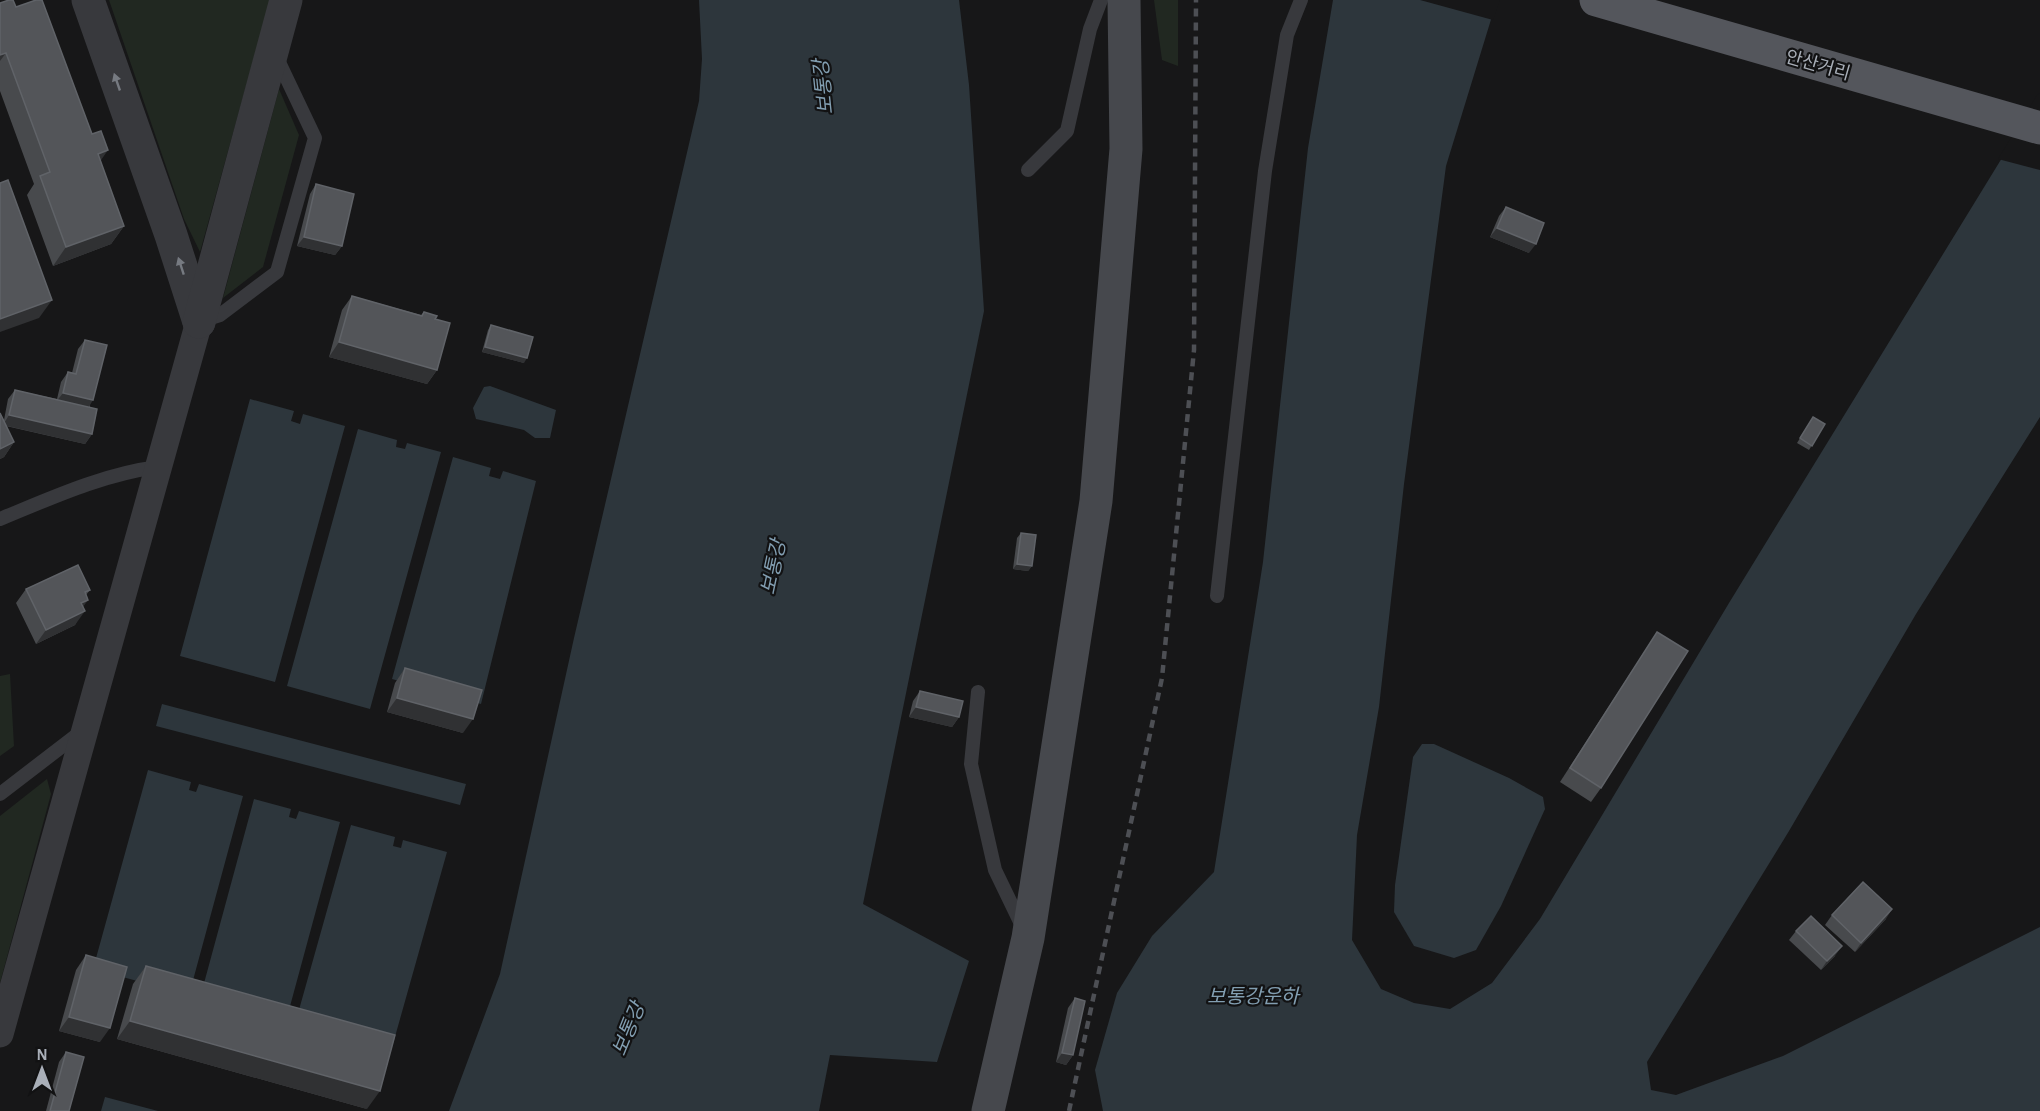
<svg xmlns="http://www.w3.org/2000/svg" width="2040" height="1111" viewBox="0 0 2040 1111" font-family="'Alegreya Sans','Noto Sans KR',sans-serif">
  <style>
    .green { fill: #212821 }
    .water { fill: #2d363c }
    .pier { fill: #171718 }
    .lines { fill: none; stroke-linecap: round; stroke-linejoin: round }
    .service { stroke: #38393d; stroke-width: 14 }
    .minor { stroke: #38393d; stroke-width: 27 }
    .tertiary { stroke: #38393d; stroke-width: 33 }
    .secondary { stroke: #46484d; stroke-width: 33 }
    .primary { stroke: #54565c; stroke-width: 33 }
    .rail { stroke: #4d4f54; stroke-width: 4.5; stroke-dasharray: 8 6; stroke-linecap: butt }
    .wall { fill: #484a4d }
    .shaded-wall { fill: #303133 }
    .building { fill: #535559; stroke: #606368; stroke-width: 1.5 }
    .oneway { fill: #767a81 }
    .labels { text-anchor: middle; stroke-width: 4.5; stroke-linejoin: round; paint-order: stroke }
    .street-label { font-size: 18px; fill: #a9afb8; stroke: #121213 }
    .water-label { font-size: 20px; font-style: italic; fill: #829eb1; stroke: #121213 }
  </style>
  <rect width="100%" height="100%" fill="#171718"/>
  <g class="green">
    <path d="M 109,0 L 270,0 L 200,252 L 184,219 Z"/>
    <path d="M 1154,0 L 1178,0 L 1178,66 L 1162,60 Z"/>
    <path d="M 279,89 L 299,135 L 263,267 L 223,298 Z"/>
    <path d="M 10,674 L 14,746 L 0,756 L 0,676 Z"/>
    <path d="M 47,779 L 51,794 L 0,983 L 0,816 Z"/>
  </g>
  <g class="water">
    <path d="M 699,0 L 959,0 L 969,85 L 984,311 L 863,904 L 969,961 L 937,1062 L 830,1055 L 819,1111 L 449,1111 L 500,974 L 574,638 L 699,101 L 702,59 Z"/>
    <path d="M 1333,0 L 1497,0 L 1446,166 L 1404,484 L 1379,707 L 1357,835 L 1352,940 L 1381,989 L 1414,1003 L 1450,1009 L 1492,983 L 1540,919 L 1729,603 L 2040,96 L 2040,417 L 1916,614 L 1789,831 L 1647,1062 L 1651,1090 L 1676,1095 L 1783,1056 L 2040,927 L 2040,1111 L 1103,1111 L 1095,1070 L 1117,993 L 1152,936 L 1214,872 L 1263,562 L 1308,148 Z"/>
    <path d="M 490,386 L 556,410 L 550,438 L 535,438 L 524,430 L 476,419 L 473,408 L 484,387 Z"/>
    <path d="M 250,399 L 294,411 L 291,421 L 300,424 L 303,414 L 345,426 L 275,682 L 180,656 Z"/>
    <path d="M 358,429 L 397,440 L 396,447 L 405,449 L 407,443 L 441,452 L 370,709 L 287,686 Z"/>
    <path d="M 453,457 L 491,468 L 489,476 L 500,479 L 503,471 L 536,481 L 481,704 L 392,679 Z"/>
    <path d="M 162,704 L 466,784 L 460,805 L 156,726 Z"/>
    <path d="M 1422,744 L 1434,744 L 1509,778 L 1543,797 L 1545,809 L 1501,906 L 1476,950 L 1454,958 L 1414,946 L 1394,912 L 1395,885 L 1413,757 Z"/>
    <path d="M 148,770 L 191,782 L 189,790 L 196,792 L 199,784 L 243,796 L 189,995 L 93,969 Z"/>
    <path d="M 254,799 L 291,809 L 289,817 L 296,819 L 299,811 L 340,822 L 286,1021 L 200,998 Z"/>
    <path d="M 351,825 L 395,837 L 393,846 L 401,848 L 403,840 L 447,852 L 391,1051 L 295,1024 Z"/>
    <path d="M 105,1097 L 158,1111 L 101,1111 Z"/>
  </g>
  <g class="pier">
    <path d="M 1420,0 L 1500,0 L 1493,20 Z"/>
    <path d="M 2040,93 L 2040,170 L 1998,159 L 2037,95 Z"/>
  </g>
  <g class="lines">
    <g class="service">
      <path d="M 1028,170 L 1067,131 L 1090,29 L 1101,0"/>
      <path d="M 201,321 L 220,315 L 277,272 L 315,138 L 277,58"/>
      <path d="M 0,519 C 51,498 103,474 158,467"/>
      <path d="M 1217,596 L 1265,171 L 1287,35 L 1301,0"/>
      <path d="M 978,692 L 971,764 L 995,870 L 1023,928"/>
      <path d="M 0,794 L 82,731"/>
    </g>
    <path class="minor" d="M 0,1034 L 199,322"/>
    <g class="tertiary">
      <path d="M 88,0 L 171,235 L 199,322"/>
      <path d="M 199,322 L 286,0"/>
    </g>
    <path class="secondary" d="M 988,1111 L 1028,938 L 1096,501 L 1126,149 L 1124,0"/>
    <path class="primary" d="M 1596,0 L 2040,128"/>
    <path class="rail" d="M 1069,1111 L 1162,678 L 1194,350 L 1196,0"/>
  </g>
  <g class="wall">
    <path d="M 0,3 L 16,7 L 100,161 L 124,226 L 111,244 L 53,266 L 27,195 L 34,184 L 0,91 Z"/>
    <path d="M 316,184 L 342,246 L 335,255 L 297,246 L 310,194 Z"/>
    <path d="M 1506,207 L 1529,253 L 1490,237 L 1499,216 Z"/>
    <path d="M 352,296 L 421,315 L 424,312 L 435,319 L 437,370 L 427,384 L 329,357 L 342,310 Z"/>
    <path d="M 491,325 L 524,363 L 482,352 L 488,330 Z"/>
    <path d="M 85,340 L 92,434 L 85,444 L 6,426 L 14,442 L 4,457 L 0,459 L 0,413 L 4,420 L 8,399 L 15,390 L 57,399 L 61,382 L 68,372 L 72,373 L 78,349 Z"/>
    <path d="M 1813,417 L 1825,424 L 1809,450 L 1797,443 Z"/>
    <path d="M 1021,533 L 1032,566 L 1028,571 L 1013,569 L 1017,538 Z"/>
    <path d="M 26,589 L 90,590 L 86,595 L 83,608 L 75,625 L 36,644 L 16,603 Z"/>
    <path d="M 1657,632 L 1601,788 L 1591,802 L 1560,782 Z"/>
    <path d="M 405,668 L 463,733 L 387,712 L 395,683 Z"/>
    <path d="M 920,691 L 959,717 L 952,727 L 909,717 L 913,701 Z"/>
    <path d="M 1832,915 L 1886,919 L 1855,952 L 1825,925 Z"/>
    <path d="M 1796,931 L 1835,956 L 1821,970 L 1789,940 Z"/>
    <path d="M 86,955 L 100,1042 L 59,1031 L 76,970 Z"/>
    <path d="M 146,966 L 367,1109 L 117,1039 L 133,984 Z"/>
    <path d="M 1075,998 L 1073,1055 L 1066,1065 L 1056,1062 L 1068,1008 Z"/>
    <path d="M 66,1052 L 69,1111 L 46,1111 L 59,1062 Z"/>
  </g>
  <g class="shaded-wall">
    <path d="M 6,53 L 0,61 L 0,55 Z"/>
    <path d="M 108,150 L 95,169 L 98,154 Z"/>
    <path d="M 124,226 L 111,244 L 53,266 L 66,247 Z"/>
    <path d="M 1497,228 L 1536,244 L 1529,253 L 1490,237 Z"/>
    <path d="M 304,237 L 342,246 L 335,255 L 297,246 Z"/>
    <path d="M 52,300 L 39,318 L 0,332 L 0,319 Z"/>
    <path d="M 339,342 L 437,370 L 427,384 L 329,357 Z"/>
    <path d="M 485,347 L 527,358 L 524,363 L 482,352 Z"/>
    <path d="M 63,393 L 93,400 L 87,410 L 56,402 Z"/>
    <path d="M 9,415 L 92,434 L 85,444 L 3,425 Z"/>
    <path d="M 14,442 L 4,457 L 0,459 L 0,449 Z"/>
    <path d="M 1017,564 L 1032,566 L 1028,571 L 1013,569 Z"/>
    <path d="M 88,600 L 78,614 L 81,603 Z"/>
    <path d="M 85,611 L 75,625 L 36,644 L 46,630 Z"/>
    <path d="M 397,698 L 473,719 L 463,733 L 387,712 Z"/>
    <path d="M 916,707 L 959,717 L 952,727 L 909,717 Z"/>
    <path d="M 1892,909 L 1886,919 L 1855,952 L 1861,943 Z"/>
    <path d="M 1842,946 L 1835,956 L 1821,970 L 1827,961 Z"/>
    <path d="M 69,1017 L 110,1028 L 100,1042 L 59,1031 Z"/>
    <path d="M 130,1021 L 380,1091 L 367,1109 L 117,1039 Z"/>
    <path d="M 1062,1053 L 1073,1055 L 1066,1065 L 1056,1062 Z"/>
  </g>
  <g class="building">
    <path d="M 9,0 L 13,0 L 16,7 L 36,0 L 42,0 L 92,134 L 101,131 L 108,150 L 98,154 L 124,226 L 66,247 L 40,176 L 50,172 L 6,53 L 0,55 L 0,3 Z"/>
    <path d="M 8,180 L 52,300 L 0,319 L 0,183 Z"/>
    <path d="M 316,184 L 354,194 L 342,246 L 304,237 Z"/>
    <path d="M 1506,207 L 1544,223 L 1536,244 L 1497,228 Z"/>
    <path d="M 352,296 L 422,316 L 424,312 L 437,316 L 435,319 L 450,323 L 437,370 L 339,342 Z"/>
    <path d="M 491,325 L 533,337 L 527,358 L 485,347 Z"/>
    <path d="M 85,340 L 107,345 L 93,400 L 63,393 L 68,372 L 76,374 Z"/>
    <path d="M 15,390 L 97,409 L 92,434 L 9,415 Z"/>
    <path d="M 0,413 L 14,442 L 0,449 Z"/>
    <path d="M 1813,417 L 1825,424 L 1812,446 L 1800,438 Z"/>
    <path d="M 1021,533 L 1036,535 L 1032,566 L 1017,564 Z"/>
    <path d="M 78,565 L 90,590 L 85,592 L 88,600 L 81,603 L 85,611 L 46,630 L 26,589 Z"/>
    <path d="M 1657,632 L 1688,651 L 1601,788 L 1570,768 Z"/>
    <path d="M 405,668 L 482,690 L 473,719 L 397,698 Z"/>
    <path d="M 920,691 L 963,701 L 959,717 L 916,707 Z"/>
    <path d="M 1863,882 L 1892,909 L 1861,943 L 1832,915 Z"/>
    <path d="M 1811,916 L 1842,946 L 1827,961 L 1796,931 Z"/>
    <path d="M 86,955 L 127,967 L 110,1028 L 69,1017 Z"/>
    <path d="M 146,966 L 395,1035 L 380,1091 L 130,1021 Z"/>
    <path d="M 1075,998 L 1085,1001 L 1073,1055 L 1062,1053 Z"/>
    <path d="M 66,1052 L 84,1057 L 69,1111 L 50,1111 Z"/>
  </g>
  <defs><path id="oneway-solid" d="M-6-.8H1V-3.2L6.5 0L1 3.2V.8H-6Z" transform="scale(1.5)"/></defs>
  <g class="oneway">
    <use href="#oneway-solid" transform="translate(117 82) rotate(-109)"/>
    <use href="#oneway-solid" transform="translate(181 266) rotate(-108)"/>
  </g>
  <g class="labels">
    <g class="street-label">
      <text transform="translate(1818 65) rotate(16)" y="6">안산거리</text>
    </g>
    <g class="water-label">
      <text transform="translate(823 87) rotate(-96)" y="7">보통강</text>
      <text transform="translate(773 567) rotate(-78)" y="7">보통강</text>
      <text x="1253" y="1003">보통강운하</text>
      <text transform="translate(628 1029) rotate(-68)" y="7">보통강</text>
    </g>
  </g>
  <g transform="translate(42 1069)" stroke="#121213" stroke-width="4.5" paint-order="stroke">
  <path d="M0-4.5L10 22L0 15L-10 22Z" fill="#a9afb8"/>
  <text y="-9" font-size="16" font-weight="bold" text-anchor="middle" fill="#a9afb8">N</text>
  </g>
</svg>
